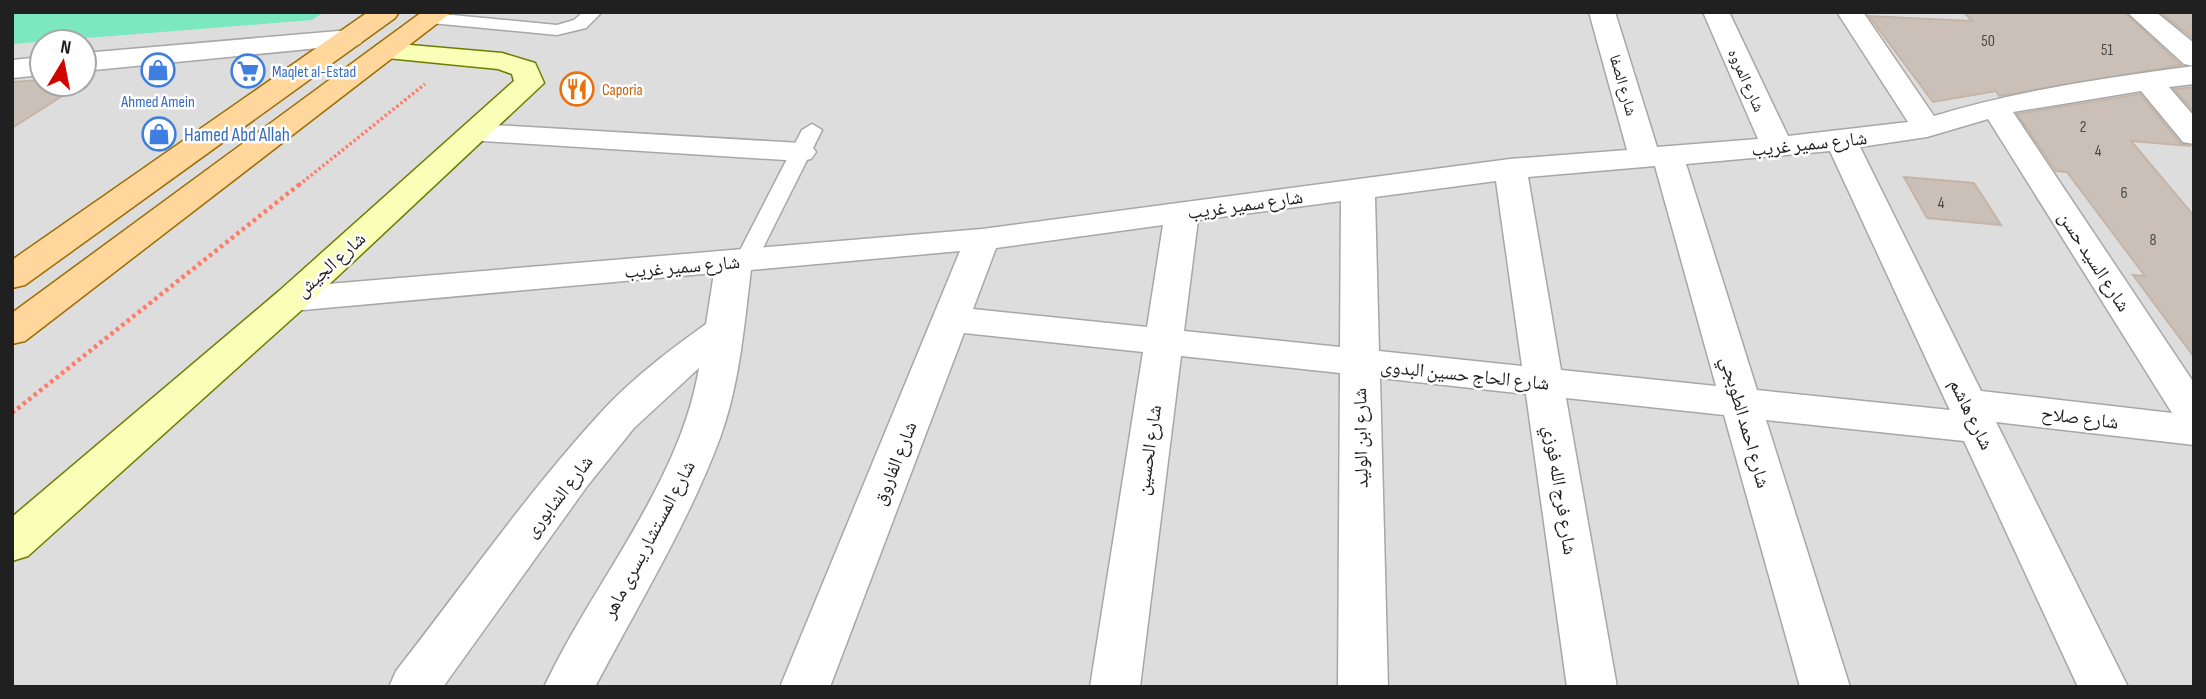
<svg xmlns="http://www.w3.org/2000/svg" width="2206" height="699" viewBox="0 0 2206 699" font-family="'Sofia Sans Condensed','Noto Naskh Arabic',sans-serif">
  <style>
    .residential { fill: #dedddd; fill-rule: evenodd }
    .pitch { fill: #7ce8c1 }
    .building { fill: #cac0b8; stroke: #c5b4a6; stroke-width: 2 }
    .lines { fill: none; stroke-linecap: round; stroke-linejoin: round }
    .lane-casing { stroke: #a7a7a7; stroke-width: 3 }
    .street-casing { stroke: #a7a7a7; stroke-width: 3 }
    .secondary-casing { stroke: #6c7e00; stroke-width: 3 }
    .primary-casing { stroke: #9c6d00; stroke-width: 3 }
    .path-far1 { stroke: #ff7c69; stroke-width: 3.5; stroke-dasharray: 2.5 2.5; stroke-linecap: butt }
    .path { stroke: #ff7c69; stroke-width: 4.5; stroke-dasharray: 3.5 3.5; stroke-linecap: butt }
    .lane { fill: #fff; fill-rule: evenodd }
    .street { fill: #fff; fill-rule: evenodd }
    .secondary { fill: #f9ffb6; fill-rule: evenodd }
    .primary { fill: #ffd79d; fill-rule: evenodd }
    .labels { text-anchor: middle; stroke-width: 5; stroke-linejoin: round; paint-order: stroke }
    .number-label { font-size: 16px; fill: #4a4846 }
    .far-shop-label { font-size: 16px; fill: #366cbe; stroke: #fff; text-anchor: start }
    .far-street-label { font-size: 16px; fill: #202020; stroke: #fff }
    .far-food-label { font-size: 16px; fill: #c56008; stroke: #fff; text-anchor: start }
    .shop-label { font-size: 19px; fill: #366cbe; stroke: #fff; text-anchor: start }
    .street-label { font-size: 19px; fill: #202020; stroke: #fff }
  </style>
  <rect width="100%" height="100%" fill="#f1eee5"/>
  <path class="residential" d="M 12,12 L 2194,12 L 2194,687 L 12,687 ZM 42,42 L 84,42 L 84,84 L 42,84 Z"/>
  <path class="pitch" d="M 12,12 L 324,12 L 312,20 L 12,44 Z"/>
  <g class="building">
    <path d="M 1964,12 L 2124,12 L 2181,65 L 1999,96 L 1996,91 L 1933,102 L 1869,16 L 1972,21 Z"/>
    <path d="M 2160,12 L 2194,12 L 2194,39 Z"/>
    <path d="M 42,80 L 42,84 L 81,84 L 12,128 L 12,82 Z"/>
    <path d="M 2194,87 L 2194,112 L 2174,89 Z"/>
    <path d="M 2140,94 L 2181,144 L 2191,146 L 2131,141 L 2194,216 L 2194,357 L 2133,275 L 2145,276 L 2067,172 L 2056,171 L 2017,114 Z"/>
    <path d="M 1904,177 L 1974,183 L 2001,225 L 1927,218 Z"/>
  </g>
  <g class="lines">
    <defs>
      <g id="lane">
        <path d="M 583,12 L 602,12 L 586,28 L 557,35 L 431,23 L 422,18 L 431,13 L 557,25 L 574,20 Z"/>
        <path d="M 812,124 L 822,130 L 757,260 L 754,265 L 738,265 L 735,260 L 802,130 Z"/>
      </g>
      <g id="street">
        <path d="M 1589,12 L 1615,12 L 1657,147 L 1758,139 L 1703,12 L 1729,12 L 1788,136 L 1908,122 L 1837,12 L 1863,12 L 1934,116 C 2019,90 2106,78 2194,66 L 2184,64 L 2127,12 L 2156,12 L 2194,43 L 2194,84 L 2169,87 L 2194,116 L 2194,144 L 2183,142 L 2141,91 L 2013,112 L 2194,383 L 2194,445 L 1996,422 L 2128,687 L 2078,687 L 1964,441 L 1766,420 L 1850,687 L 1800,687 L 1724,415 L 1566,398 L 1617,687 L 1567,687 L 1526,394 L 1380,378 L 1388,687 L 1338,687 L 1340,373 L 1181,356 L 1140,687 L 1090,687 L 1143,352 L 964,333 L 830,687 L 780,687 L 960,251 L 751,270 C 744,326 740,383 720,438 C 688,524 638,605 595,687 L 544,687 C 593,583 680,483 699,368 L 634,428 L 588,485 L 443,687 L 389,687 L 396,671 C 464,584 529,490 604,409 C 635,376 670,350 706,324 L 714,273 L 292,311 L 279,307 L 274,299 L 279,291 L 292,287 L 982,229 L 1510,159 L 1627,150 ZM 1988,119 L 2172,413 L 1981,391 L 1860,147 L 1927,137 ZM 1830,151 L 1947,404 L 1950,410 L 1757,390 L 1686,164 ZM 1655,166 L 1716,386 L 1561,370 L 1528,177 ZM 1496,181 L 1522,366 L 1379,351 L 1375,197 ZM 1341,201 L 1340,347 L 1184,331 L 1198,220 ZM 1163,225 L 1147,327 L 973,309 L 996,248 Z"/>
        <path d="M 350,30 L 360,32 L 364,38 L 360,44 L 84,71 L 84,53 Z"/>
        <path d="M 42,57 L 42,75 L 12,78 L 12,60 Z"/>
        <path d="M 478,124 L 800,143 L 811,145 L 816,152 L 811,159 L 800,161 L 467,140 L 463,133 L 467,126 Z"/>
      </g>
      <path id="secondary" d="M 387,43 L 502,53 L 535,63 L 544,83 L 305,307 L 28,556 L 12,561 L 12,517 L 279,291 L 514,81 L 512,74 L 498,69 L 377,57 L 373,51 L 377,45 Z"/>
      <g id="primary">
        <path d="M 368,12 L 399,12 L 395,18 L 25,285 L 12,288 L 12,260 Z"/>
        <path d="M 422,12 L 452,12 L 25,341 L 12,344 L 12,313 Z"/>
      </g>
    </defs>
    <use href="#lane" class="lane-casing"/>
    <use href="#street" class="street-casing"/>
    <use href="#secondary" class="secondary-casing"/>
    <use href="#primary" class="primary-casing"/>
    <path class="path-far1" d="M 299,185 L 425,84"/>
    <path class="path" d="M 12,413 L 301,183"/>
    <use href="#lane" class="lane"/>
    <use href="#street" class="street"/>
    <use href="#secondary" class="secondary"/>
    <use href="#primary" class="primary"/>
  </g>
  <defs>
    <symbol id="shop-ring" viewBox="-11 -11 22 22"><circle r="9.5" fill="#fff" stroke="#3f7fe0" stroke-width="1.5"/><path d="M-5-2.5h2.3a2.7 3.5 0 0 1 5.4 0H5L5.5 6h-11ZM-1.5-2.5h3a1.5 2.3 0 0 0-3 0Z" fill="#3f7fe0"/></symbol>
    <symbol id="supermarket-ring" viewBox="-11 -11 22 22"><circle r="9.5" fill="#fff" stroke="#3f7fe0" stroke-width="1.5"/><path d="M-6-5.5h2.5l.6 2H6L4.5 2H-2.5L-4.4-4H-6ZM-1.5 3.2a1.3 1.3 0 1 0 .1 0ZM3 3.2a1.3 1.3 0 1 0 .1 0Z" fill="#3f7fe0"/></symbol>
    <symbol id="restaurant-ring" viewBox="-11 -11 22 22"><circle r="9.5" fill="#fff" stroke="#e8710a" stroke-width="1.5"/><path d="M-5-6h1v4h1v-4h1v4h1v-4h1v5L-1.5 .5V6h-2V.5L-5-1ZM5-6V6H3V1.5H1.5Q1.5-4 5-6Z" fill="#e8710a"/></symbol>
  </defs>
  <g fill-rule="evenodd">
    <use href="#shop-ring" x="139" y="51" width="38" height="38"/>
    <use href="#supermarket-ring" x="229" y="52" width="38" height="38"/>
    <use href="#restaurant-ring" x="558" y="70" width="38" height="38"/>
    <use href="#shop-ring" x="140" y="115" width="38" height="38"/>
  </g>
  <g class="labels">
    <g class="number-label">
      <text x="1988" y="46">50</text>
      <text x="2107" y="55">51</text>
      <text x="2083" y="132">2</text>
      <text x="2098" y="156">4</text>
      <text x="2124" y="198">6</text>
      <text x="1941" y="208">4</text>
      <text x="2153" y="245">8</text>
    </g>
    <g class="far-shop-label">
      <text x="272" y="77">Maqlet al-Estad</text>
      <text x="158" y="107" text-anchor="middle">Ahmed Amein</text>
    </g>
    <g class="far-street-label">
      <text transform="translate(1747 80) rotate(66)" y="6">شارع المروه</text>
      <text transform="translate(1624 85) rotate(74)" y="6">شارع الصفا</text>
    </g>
    <g class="far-food-label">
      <text x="602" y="95">Caporia</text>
    </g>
    <g class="shop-label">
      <text x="184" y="141">Hamed Abd Allah</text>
    </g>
    <g class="street-label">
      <text transform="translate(1809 143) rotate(-6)" y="7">شارع سمير غريب</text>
      <text transform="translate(1245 204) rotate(-8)" y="7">شارع سمير غريب</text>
      <text transform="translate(2095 261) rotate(57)" y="7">شارع السيد حسن</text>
      <text transform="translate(330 264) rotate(-42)" y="7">شارع الجيش</text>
      <text transform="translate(682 266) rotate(-5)" y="7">شارع سمير غريب</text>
      <text transform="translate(1465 374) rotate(6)" y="7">شارع الحاج حسين البدوى</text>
      <text transform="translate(1972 414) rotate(64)" y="7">شارع هاشم</text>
      <text transform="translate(2080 417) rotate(7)" y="7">شارع صلاح</text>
      <text transform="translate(1746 422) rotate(74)" y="7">شارع احمد الطوبجي</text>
      <text transform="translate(1360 438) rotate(-91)" y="7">شارع ابن الوليد</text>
      <text transform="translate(1148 450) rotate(-82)" y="7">شارع الحسين</text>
      <text transform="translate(894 463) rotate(-68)" y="7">شارع الفاروق</text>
      <text transform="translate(1561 490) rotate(81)" y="7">شارع فرج الله فوزي</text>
      <text transform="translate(558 496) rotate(-52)" y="7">شارع الشابورى</text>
      <text transform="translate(648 539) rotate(-62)" y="7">شارع المستشار يسرى ماهر</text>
    </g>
  </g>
  <rect width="2206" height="699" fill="none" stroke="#202020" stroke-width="28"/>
  <g transform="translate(63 63) rotate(10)"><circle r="33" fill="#ffffff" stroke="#a6a6a6" stroke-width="2"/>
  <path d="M0-5L12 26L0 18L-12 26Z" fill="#d00600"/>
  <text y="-10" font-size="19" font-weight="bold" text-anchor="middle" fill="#202020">N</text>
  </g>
</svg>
